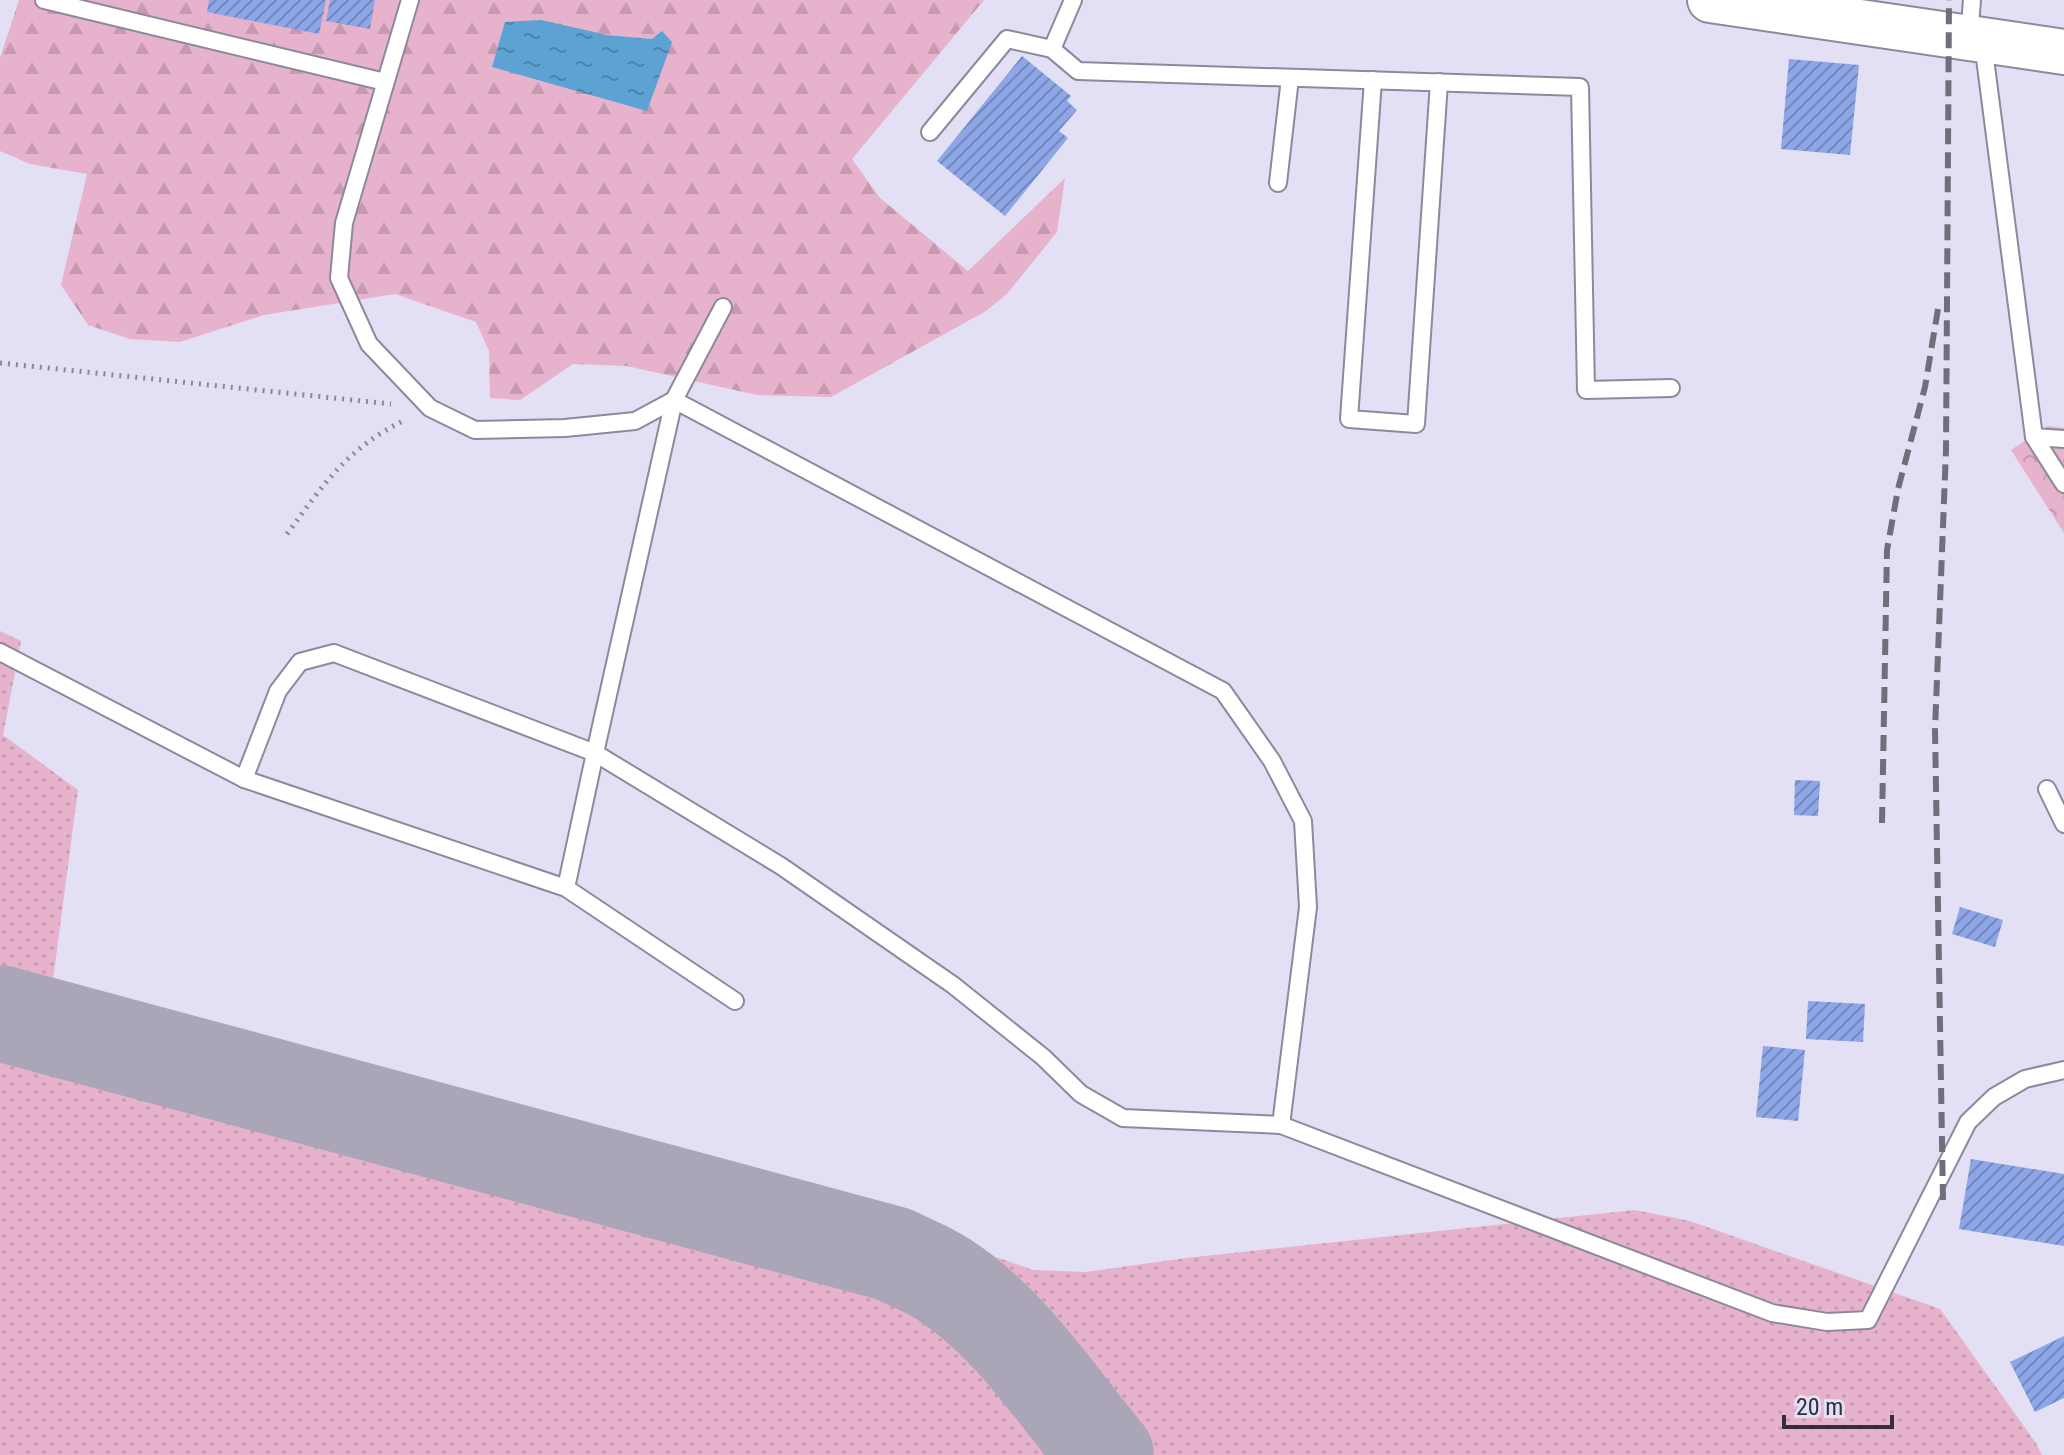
<svg xmlns="http://www.w3.org/2000/svg" width="2064" height="1455" viewBox="0 0 2064 1455" font-family="'Roboto Condensed',sans-serif">
  <style>
    .grass { fill: url(#grass-dots) }
    .forest { fill: url(#forest-firs); fill-rule: evenodd }
    .park { fill: url(#park-crowns) }
    .water { fill: url(#water-ripples) }
    .lines { fill: none; stroke-linecap: round; stroke-linejoin: round }
    .taxiway { stroke: #aaa6b8; stroke-width: 96 }
    .building { fill: url(#building-hatch) }
    .lane-casing { stroke: #8d899d; stroke-width: 20 }
    .secondary-casing { stroke: #8d899d; stroke-width: 48 }
    .path { stroke: #8a8796; stroke-width: 5; stroke-dasharray: 2 6; stroke-linecap: butt }
    .lane { stroke: #fff; stroke-width: 16 }
    .secondary { stroke: #fff; stroke-width: 44 }
    .rail { stroke: #716e7b; stroke-width: 6; stroke-dasharray: 16 8; stroke-linecap: butt }
  </style>
  <defs>
    <pattern id="grass-dots" width="8" height="8" patternUnits="userSpaceOnUse" patternTransform="scale(2)"><rect width="8" height="8" fill="#e6b2cc"/><path d="M2 2h.1M6 6h.1" fill="none" stroke="#c699b0" stroke-width="1.8" stroke-linecap="round"/></pattern>
    <pattern id="forest-firs" width="22" height="20" patternUnits="userSpaceOnUse" patternTransform="scale(2)"><rect width="22" height="20" fill="#e6b2cc"/><path d="M5 1l3.5 6h-7zM16 11l3.5 6h-7z" fill="#c699b0"/></pattern>
    <pattern id="park-crowns" width="20" height="18" patternUnits="userSpaceOnUse" patternTransform="scale(2)"><rect width="20" height="18" fill="#e6b2cc"/><path d="M2 6a3 3 0 1 1 6 0M12 15a3 3 0 1 1 6 0" fill="none" stroke="#c699b0"/></pattern>
    <pattern id="water-ripples" width="26" height="14" patternUnits="userSpaceOnUse" patternTransform="scale(2)"><rect width="26" height="14" fill="#5ca2d2"/><path d="M2 4q2-2 4 0t4 0M15 11q2-2 4 0t4 0" fill="none" stroke="#4d84ab"/></pattern>
    <pattern id="building-hatch" width="6" height="6" patternUnits="userSpaceOnUse" patternTransform="scale(2)"><rect width="6" height="6" fill="#8ca6e8"/><path d="M-1 1l2-2M0 6l6-6M5 7l2-2" fill="none" stroke="#7388bd"/></pattern>
  </defs>
  <rect width="100%" height="100%" fill="#e3dff5"/>
  <path class="grass" d="M 0,631 L 21,641 L 3,735 L 78,790 L 53,980 L 510,1117 L 952,1242 L 1033,1270 L 1086,1272 L 1186,1258 L 1635,1210 L 1690,1221 L 1940,1309 L 2036,1443 L 2042,1455 L 0,1455 Z"/>
  <path class="forest" d="M 19,0 L 984,0 L 852,159 L 880,198 L 968,271 L 1065,178 L 1057,232 L 1007,294 L 986,311 L 831,397 L 757,395 L 627,366 L 573,364 L 520,400 L 490,398 L 489,351 L 476,322 L 395,294 L 264,315 L 180,342 L 130,339 L 88,325 L 61,285 L 87,174 L 30,164 L 0,151 L 0,58 ZM 576,29 L 607,35 L 653,39 L 493,67 Z"/>
  <path class="park" d="M 2047,426 L 2064,428 L 2064,533 L 2011,450 Z"/>
  <path class="water" d="M 541,20 L 607,35 L 652,39 L 662,31 L 672,42 L 647,111 L 492,67 L 505,22 Z"/>
  <g class="lines">
    <path class="taxiway" d="M 0,1013 L 893,1254 C 909,1262 928,1269 943,1279 C 1010,1322 1056,1395 1106,1455"/>
  </g>
  <g class="building">
    <path d="M 209,0 L 326,0 L 319,34 L 207,12 Z"/>
    <path d="M 330,0 L 375,0 L 370,29 L 326,21 Z"/>
    <path d="M 1022,56 L 1071,96 L 1067,101 L 1077,110 L 1059,131 L 1068,138 L 1005,216 L 937,161 Z"/>
    <path d="M 1789,59 L 1859,65 L 1850,155 L 1781,149 Z"/>
    <path d="M 1795,780 L 1820,781 L 1818,816 L 1794,815 Z"/>
    <path d="M 1960,907 L 2003,920 L 1995,947 L 1952,934 Z"/>
    <path d="M 1808,1001 L 1865,1004 L 1863,1042 L 1806,1039 Z"/>
    <path d="M 1763,1046 L 1805,1050 L 1798,1121 L 1756,1117 Z"/>
    <path d="M 1971,1159 L 2064,1174 L 2064,1246 L 1959,1229 Z"/>
    <path d="M 2064,1336 L 2064,1398 L 2035,1412 L 2010,1362 Z"/>
  </g>
  <g class="lines">
    <defs>
      <g id="lane">
        <path d="M 44,0 L 385,82"/>
        <path d="M 410,0 L 344,223 L 339,278 L 369,344 L 430,408 L 475,430 L 565,428 L 635,421 L 674,400 L 1223,691 L 1272,761 L 1303,821 L 1308,907 L 1281,1125"/>
        <path d="M 1969,38 L 1972,0"/>
        <path d="M 1983,43 L 2034,437 L 2064,439"/>
        <path d="M 1052,49 L 1073,0"/>
        <path d="M 1373,80 L 1349,419 L 1416,424 L 1439,82"/>
        <path d="M 930,132 L 1007,39 L 1052,49 L 1078,71 L 1580,87 L 1586,390 L 1671,388"/>
        <path d="M 1278,183 L 1290,78"/>
        <path d="M 723,307 L 674,400 L 595,753 L 781,866 L 953,985 L 1043,1057 L 1081,1094 L 1123,1118 L 1281,1125 L 1772,1313 L 1827,1322 L 1868,1320 L 1968,1122 L 1994,1097 L 2025,1079 L 2064,1070"/>
        <path d="M 2034,437 L 2064,484"/>
        <path d="M 0,652 L 244,779"/>
        <path d="M 2047,789 L 2064,824"/>
        <path d="M 566,888 L 595,753 L 334,653 L 300,662 L 278,691 L 244,779 L 566,888 L 735,1001"/>
      </g>
      <path id="secondary" d="M 1710,0 L 2064,52"/>
    </defs>
    <use href="#lane" class="lane-casing"/>
    <use href="#secondary" class="secondary-casing"/>
    <g class="path">
      <path d="M 0,363 L 391,404"/>
      <path d="M 287,534 C 324,484 347,448 405,420"/>
    </g>
    <use href="#lane" class="lane"/>
    <use href="#secondary" class="secondary"/>
    <g class="rail">
      <path d="M 1882,823 L 1887,550 L 1898,489 L 1925,387 L 1938,309"/>
      <path d="M 1943,1200 L 1935,730 L 1946,450 L 1949,0"/>
    </g>
  </g>
  <path d="M1784 1415v12h108v-12" fill="none" stroke="#312f37" stroke-width="4"/>
  <text x="1796" y="1415" font-size="24" fill="#312f37" stroke="#e3dff5" stroke-width="6" paint-order="stroke">20 m</text>
</svg>
